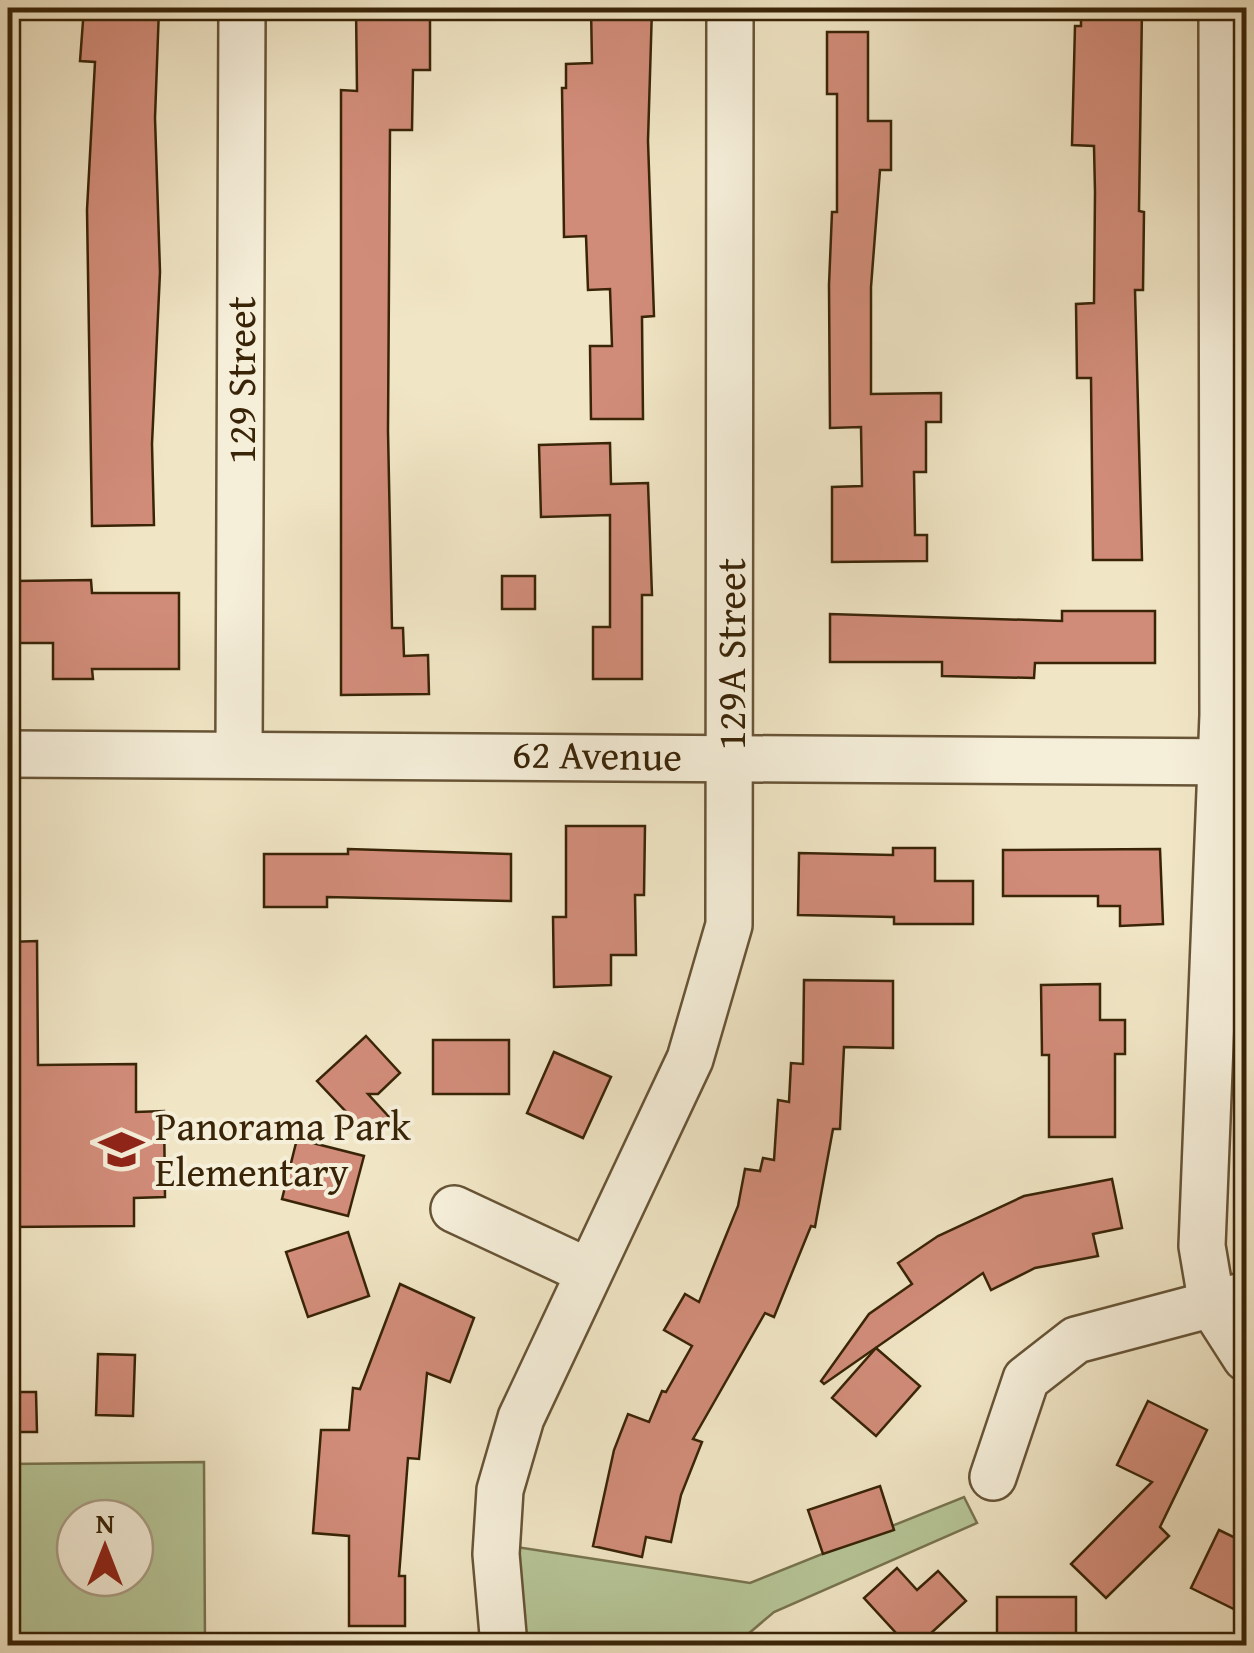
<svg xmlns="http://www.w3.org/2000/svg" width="1254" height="1653" viewBox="0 0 1254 1653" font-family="'Gentium Book Plus',serif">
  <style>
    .green { fill: #b6c597; stroke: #78744f; stroke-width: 2.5; fill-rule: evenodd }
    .building { fill: #d18c79; stroke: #392407; stroke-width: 2.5 }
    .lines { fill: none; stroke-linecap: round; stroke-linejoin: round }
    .minor-casing { stroke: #675436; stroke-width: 50 }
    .minor { stroke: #f5eed9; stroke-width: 45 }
    .labels { text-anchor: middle; stroke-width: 8; stroke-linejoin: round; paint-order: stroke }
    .street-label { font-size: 40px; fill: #392407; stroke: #f5eed9 }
    .poi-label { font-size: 40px; fill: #392407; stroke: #f5eed9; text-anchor: start }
  </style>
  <rect width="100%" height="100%" fill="#f0e5c5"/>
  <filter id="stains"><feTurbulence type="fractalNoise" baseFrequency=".002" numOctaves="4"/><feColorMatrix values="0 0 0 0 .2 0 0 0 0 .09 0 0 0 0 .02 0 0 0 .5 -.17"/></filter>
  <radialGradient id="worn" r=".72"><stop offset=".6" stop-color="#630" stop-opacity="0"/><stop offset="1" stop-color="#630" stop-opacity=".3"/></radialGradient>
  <g class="green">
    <path d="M 204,1462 L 205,1645 L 8,1645 L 8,1464 ZM 75,1518 L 135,1518 L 135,1578 L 75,1578 Z"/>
    <path d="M 964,1497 L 977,1523 L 774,1612 L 734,1646 L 526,1645 L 510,1546 L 750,1583 Z"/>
  </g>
  <g class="building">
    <path d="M 84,8 L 159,8 L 155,118 L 160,272 L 152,444 L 154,525 L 92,526 L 87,210 L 95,62 L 80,61 Z"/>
    <path d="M 356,8 L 430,8 L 430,70 L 413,70 L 412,130 L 390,130 L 388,431 L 392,628 L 403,628 L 404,656 L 428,655 L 429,694 L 341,695 L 341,90 L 357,91 Z"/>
    <path d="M 591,8 L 652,8 L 648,141 L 654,316 L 642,317 L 643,419 L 591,419 L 590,346 L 612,346 L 610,289 L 588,290 L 586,236 L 564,237 L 562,88 L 566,88 L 566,64 L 592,63 Z"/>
    <path d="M 1081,8 L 1142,8 L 1139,211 L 1144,212 L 1143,290 L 1135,290 L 1142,560 L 1093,560 L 1091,378 L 1077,378 L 1076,304 L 1094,303 L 1095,192 L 1094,146 L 1072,145 L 1075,26 L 1081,26 Z"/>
    <path d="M 827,32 L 868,32 L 868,121 L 891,121 L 891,170 L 880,170 L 871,287 L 871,394 L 941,393 L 941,422 L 926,422 L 926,472 L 914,472 L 915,535 L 927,535 L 927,561 L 832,562 L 832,487 L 862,486 L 861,427 L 830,428 L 829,285 L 832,212 L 837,212 L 837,94 L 827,94 Z"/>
    <path d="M 610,443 L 611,484 L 648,483 L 652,595 L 642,595 L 642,679 L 593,679 L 593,627 L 610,627 L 610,515 L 541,517 L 539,445 Z"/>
    <rect x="502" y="576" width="33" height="33"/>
    <path d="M 91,580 L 92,593 L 179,593 L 179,669 L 92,669 L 93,679 L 53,679 L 53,643 L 16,643 L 15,581 Z"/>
    <path d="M 1062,611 L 1155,611 L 1155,663 L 1035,663 L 1034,678 L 942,676 L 942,662 L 830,662 L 830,614 L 1062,621 Z"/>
    <path d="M 566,826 L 645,826 L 644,895 L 635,895 L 636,955 L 611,955 L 611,985 L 554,987 L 553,917 L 566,917 Z"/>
    <path d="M 893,848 L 935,848 L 935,881 L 973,881 L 973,924 L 894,924 L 894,917 L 798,915 L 799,853 L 893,855 Z"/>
    <path d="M 348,849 L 511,854 L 511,901 L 327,897 L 327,907 L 264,907 L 264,854 L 348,854 Z"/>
    <path d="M 1160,849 L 1163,924 L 1120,926 L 1120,906 L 1098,906 L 1098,896 L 1003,896 L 1003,850 Z"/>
    <path d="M 37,941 L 38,1065 L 136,1064 L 136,1112 L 164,1111 L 165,1197 L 134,1198 L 134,1226 L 8,1227 L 8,942 Z"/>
    <path d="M 804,980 L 893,981 L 893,1048 L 844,1047 L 840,1129 L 833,1129 L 815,1227 L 811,1226 L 774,1317 L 765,1313 L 693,1439 L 702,1442 L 681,1495 L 671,1542 L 646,1537 L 642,1557 L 593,1546 L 614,1450 L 628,1414 L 649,1422 L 662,1391 L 666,1392 L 692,1346 L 664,1330 L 685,1294 L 699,1302 L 738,1206 L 745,1169 L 760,1171 L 763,1158 L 774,1160 L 778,1100 L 789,1102 L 791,1063 L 803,1064 Z"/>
    <path d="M 1100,984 L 1100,1020 L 1125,1020 L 1125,1054 L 1115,1054 L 1115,1137 L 1049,1137 L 1049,1055 L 1042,1055 L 1041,985 Z"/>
    <path d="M 366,1036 L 400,1073 L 378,1094 L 368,1094 L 390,1118 L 370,1137 L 317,1081 Z"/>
    <rect x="433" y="1040" width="76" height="54"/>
    <path d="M 554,1052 L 611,1077 L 583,1138 L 527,1113 Z"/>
    <path d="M 297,1139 L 364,1156 L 348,1216 L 282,1199 Z"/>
    <path d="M 1112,1179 L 1122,1228 L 1093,1234 L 1098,1256 L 1035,1268 L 991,1290 L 983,1273 L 824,1384 L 821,1381 L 869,1314 L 912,1284 L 898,1263 L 938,1236 L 1024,1196 Z"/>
    <path d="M 348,1232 L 369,1296 L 308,1317 L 286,1252 Z"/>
    <path d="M 400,1284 L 474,1318 L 450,1382 L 427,1373 L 419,1459 L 408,1458 L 399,1576 L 405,1576 L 405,1626 L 349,1626 L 349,1536 L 313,1533 L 321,1430 L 349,1430 L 353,1388 L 360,1389 Z"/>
    <path d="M 876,1348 L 920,1386 L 876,1436 L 832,1398 Z"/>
    <path d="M 98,1354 L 135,1355 L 133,1416 L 96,1415 Z"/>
    <path d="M 8,1392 L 36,1392 L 37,1432 L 8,1432 Z"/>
    <path d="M 1148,1401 L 1207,1430 L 1160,1527 L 1169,1536 L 1106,1598 L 1071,1564 L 1152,1482 L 1117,1465 Z"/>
    <path d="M 880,1486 L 894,1530 L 823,1554 L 808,1510 Z"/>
    <path d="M 1219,1530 L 1246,1543 L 1246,1615 L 1191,1588 Z"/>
    <path d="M 897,1568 L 917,1590 L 938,1571 L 966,1601 L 917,1646 L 908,1646 L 864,1598 Z"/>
    <rect x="997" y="1597" width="79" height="49"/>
  </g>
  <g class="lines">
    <defs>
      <g id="minor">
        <path d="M 1222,8 L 1223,715 L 1202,1246 L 1212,1305 L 1246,1358"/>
        <path d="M 239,752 L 242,8"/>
        <path d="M 8,754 L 1246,762"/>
        <path d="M 454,1209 L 587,1271"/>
        <path d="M 993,1477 L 1026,1379 L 1076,1340 L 1246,1295"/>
        <path d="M 504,1646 L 496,1554 L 500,1490 L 521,1418 L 690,1059 L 729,925 L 730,8"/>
      </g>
    </defs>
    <use href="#minor" class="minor-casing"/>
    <use href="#minor" class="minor"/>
  </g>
  <defs>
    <symbol id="school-bare" viewBox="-9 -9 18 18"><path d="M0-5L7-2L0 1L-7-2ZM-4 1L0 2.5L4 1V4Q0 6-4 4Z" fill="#8f2418" stroke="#f5eed9" stroke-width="2.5" paint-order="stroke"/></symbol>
  </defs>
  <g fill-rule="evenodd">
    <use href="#school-bare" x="90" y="1118" width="63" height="63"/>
  </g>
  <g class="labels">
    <g class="street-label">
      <text transform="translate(241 380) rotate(-90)" y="14">129 Street</text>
      <text transform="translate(731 654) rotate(-90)" y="14">129A Street</text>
      <text transform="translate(597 755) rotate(1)" y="14">62 Avenue</text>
    </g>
    <g class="poi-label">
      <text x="155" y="1140">Panorama Park<tspan x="155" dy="46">Elementary</tspan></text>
    </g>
  </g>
  <rect width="1254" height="1653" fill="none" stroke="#f0e5c5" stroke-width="40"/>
  <rect x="10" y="10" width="1234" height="1633" fill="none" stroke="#392407" stroke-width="5"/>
  <rect x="20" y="20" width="1214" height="1613" fill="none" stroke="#392407" stroke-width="2.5"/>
  <g transform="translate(105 1548)"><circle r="48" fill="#f5eed9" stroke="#aa9d85" stroke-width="2.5"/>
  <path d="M0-8L18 38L0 25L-18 38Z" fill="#8f2418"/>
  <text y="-15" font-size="28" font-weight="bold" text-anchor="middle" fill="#392407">N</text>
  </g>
  <rect width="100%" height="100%" filter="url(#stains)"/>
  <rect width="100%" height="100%" fill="url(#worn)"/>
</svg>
